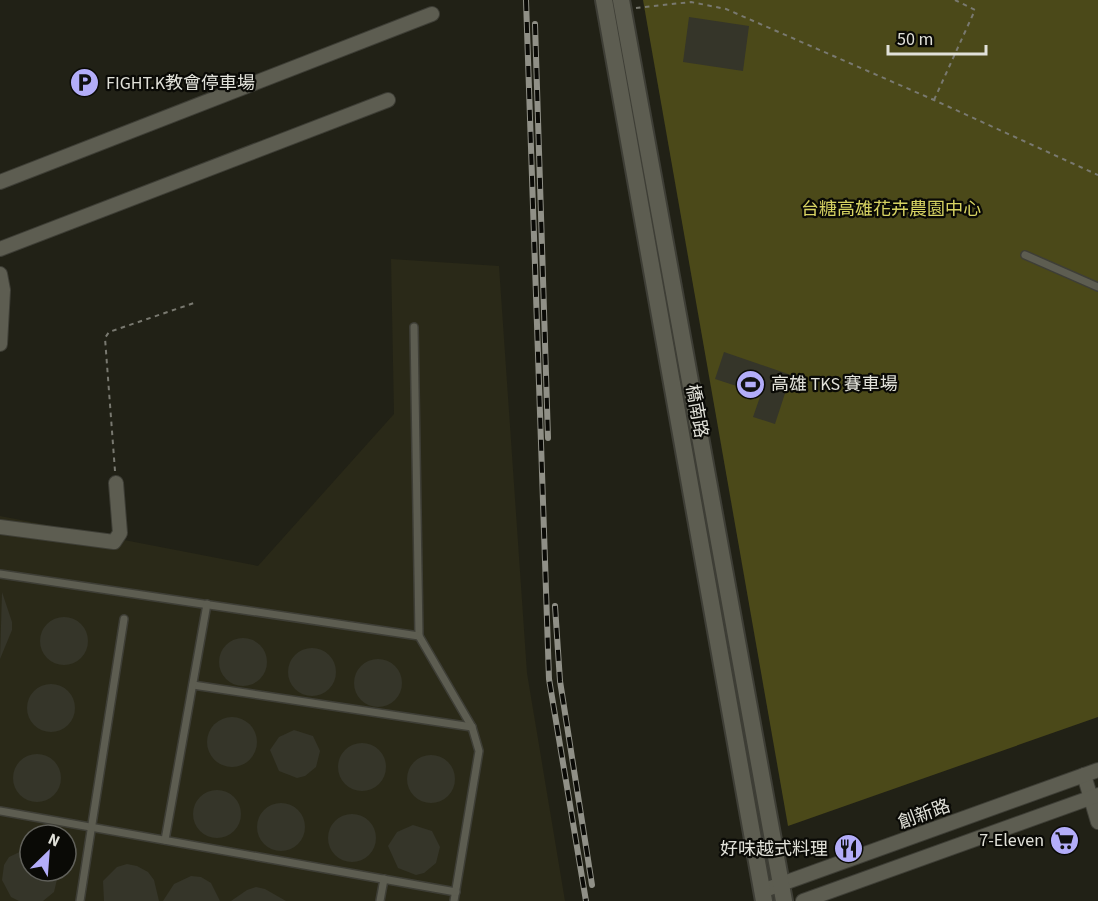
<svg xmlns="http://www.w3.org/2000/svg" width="1098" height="901" viewBox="0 0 1098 901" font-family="'Source Sans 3','Noto Sans TC',sans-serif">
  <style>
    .built { fill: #2a2918; fill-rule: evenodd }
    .green { fill: #4b4919 }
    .building { fill: #353529 }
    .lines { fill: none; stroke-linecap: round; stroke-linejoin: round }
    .service-casing { stroke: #3e3e36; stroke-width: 10 }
    .minor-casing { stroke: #3e3e36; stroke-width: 16 }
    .tertiary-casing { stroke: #3e3e36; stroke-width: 20 }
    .path { stroke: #797970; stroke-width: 2; stroke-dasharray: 4.5 4.5; stroke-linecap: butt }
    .service { stroke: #5d5d51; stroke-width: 7 }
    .minor { stroke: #5d5d51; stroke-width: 14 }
    .tertiary { stroke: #5d5d51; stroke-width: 16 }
    .rail-casing { stroke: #909087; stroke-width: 6 }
    .rail { stroke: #0a0a06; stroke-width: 4; stroke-dasharray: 11; stroke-linecap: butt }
    .labels { text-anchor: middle; stroke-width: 4.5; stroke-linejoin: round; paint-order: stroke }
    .poi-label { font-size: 18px; fill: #e1e1d9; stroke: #0a0a06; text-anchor: start }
    .park-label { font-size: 18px; fill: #d7d362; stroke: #0a0a06 }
    .street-label { font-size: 18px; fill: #e1e1d9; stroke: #0a0a06 }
  </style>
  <rect width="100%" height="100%" fill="#212116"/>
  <path class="built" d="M 391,259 L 499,266 L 527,673 L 565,901 L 0,901 L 0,516 L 258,566 L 394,414 ZM 30,835 L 66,835 L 66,871 L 30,871 Z"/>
  <path class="green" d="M 643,0 L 1098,0 L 1098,717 L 788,826 Z"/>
  <g class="building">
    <path d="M 689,17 L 749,26 L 743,71 L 683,62 Z"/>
    <path d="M 724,352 L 791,375 L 775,424 L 753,417 L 761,394 L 715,379 Z"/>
    <path d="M 2,592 L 12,622 L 12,630 L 0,659 Z"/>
    <circle cx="64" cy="641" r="24"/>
    <circle cx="243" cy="662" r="24"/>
    <circle cx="312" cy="672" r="24"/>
    <circle cx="378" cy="683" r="24"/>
    <circle cx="51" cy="708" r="24"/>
    <circle cx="232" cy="742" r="25"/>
    <path d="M 294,730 L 313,736 L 320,751 L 316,767 L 305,776 L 297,778 L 279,771 L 270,750 L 279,737 Z"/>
    <circle cx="362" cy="767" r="24"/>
    <circle cx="37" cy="778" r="24"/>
    <circle cx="431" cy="779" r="24"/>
    <circle cx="217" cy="814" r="24"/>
    <circle cx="281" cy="827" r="24"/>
    <circle cx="352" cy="838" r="24"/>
    <path d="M 413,825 L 432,831 L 440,847 L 436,863 L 424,873 L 416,875 L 398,868 L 388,846 L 397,832 Z"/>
    <path d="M 30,847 L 30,871 L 59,871 L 54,892 L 43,901 L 19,901 L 11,897 L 2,880 L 4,865 L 9,857 Z"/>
    <path d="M 127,864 L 137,866 L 148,872 L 154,880 L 159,901 L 104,901 L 103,881 L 117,867 Z"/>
    <path d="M 191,876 L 201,877 L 211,883 L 220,901 L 163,901 L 174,884 Z"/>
    <path d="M 256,887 L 265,889 L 286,901 L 231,901 L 247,890 Z"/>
  </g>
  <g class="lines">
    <defs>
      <g id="service">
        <path d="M 1025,255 L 1098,287"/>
        <path d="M 414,327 L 419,636 L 472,727 L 479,751 L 454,901"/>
        <path d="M 0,574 L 419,636"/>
        <path d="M 193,685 L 472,727"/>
        <path d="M 0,811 L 456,892"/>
        <path d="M 165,840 L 207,604"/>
        <path d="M 80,901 L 124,619"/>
        <path d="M 380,901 L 384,879"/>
      </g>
      <g id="minor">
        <path d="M 0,182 L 432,14"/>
        <path d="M 0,249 L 388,100"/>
        <path d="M 0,274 L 3,290 L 0,344"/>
        <path d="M 0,527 L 114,542 L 120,533 L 116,483"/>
        <path d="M 1084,775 L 1098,822"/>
        <path d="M 762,891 L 1098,770"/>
        <path d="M 803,901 L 1098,795"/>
      </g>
      <g id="tertiary">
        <path d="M 604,0 L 764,901"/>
        <path d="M 621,0 L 784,901"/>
      </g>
    </defs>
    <use href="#service" class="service-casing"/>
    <use href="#minor" class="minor-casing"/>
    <use href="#tertiary" class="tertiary-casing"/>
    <g class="path">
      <path d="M 636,8 L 691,2 L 726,9 L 934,100 L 1098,175"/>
      <path d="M 934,100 L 975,10 L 955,0"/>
      <path d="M 115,471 L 105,338 L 109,332 L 197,302"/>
    </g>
    <use href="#service" class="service"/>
    <use href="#minor" class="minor"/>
    <use href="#tertiary" class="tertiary"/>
    <defs>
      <g id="rail">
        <path d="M 526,0 L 549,679 L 586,901"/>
        <path d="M 535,24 L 548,438"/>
        <path d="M 555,606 L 560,681 L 592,885"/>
      </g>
    </defs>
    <use href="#rail" class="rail-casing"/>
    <use href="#rail" class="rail"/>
  </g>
  <defs>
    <symbol id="parking-disc" viewBox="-11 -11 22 22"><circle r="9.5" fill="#b3adf9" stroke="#0a0a06"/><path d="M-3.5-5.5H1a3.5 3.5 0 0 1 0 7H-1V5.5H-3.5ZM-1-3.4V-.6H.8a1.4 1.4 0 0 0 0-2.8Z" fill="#111"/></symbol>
    <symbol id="stadium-disc" viewBox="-11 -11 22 22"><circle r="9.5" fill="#b3adf9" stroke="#0a0a06"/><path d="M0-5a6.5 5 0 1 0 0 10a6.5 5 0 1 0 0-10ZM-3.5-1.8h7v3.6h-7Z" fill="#111"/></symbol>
    <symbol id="supermarket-disc" viewBox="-11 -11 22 22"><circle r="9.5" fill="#b3adf9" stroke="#0a0a06"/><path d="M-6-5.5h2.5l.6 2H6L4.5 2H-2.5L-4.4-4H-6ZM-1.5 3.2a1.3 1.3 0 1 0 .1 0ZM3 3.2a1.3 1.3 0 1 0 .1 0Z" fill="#111"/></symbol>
    <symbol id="restaurant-disc" viewBox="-11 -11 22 22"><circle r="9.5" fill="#b3adf9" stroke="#0a0a06"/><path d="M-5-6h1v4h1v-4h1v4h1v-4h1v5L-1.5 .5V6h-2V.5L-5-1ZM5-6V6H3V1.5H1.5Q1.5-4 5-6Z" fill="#111"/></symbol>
  </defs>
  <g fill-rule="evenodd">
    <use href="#parking-disc" x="68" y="66" width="33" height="33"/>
    <use href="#stadium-disc" x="734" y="368" width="33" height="33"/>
    <use href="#supermarket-disc" x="1048" y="824" width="33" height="33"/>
    <use href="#restaurant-disc" x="832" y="832" width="33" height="33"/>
  </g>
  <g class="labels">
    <g class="poi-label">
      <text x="106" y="89">FIGHT.K教會停車場</text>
      <text x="771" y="390">高雄 TKS 賽車場</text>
      <text x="1044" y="846" text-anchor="end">7-Eleven</text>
      <text x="828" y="855" text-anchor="end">好味越式料理</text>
    </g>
    <g class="park-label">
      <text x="891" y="215">台糖高雄花卉農園中心</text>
    </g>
    <g class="street-label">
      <text transform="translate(697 411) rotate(80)" y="6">橋南路</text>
      <text transform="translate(924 814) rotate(-20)" y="6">創新路</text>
    </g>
  </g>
  <g transform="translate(48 853) rotate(25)"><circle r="28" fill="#0a0a06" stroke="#60605a" stroke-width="1.5"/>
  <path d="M0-4.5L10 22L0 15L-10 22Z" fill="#b3adf9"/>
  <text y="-9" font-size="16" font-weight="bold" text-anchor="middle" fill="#e1e1d9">N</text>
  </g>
  <path d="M888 45v9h98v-9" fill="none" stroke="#e1e1d9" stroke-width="3"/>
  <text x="897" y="45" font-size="18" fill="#e1e1d9" stroke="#0a0a06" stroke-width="4.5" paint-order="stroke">50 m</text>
</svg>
